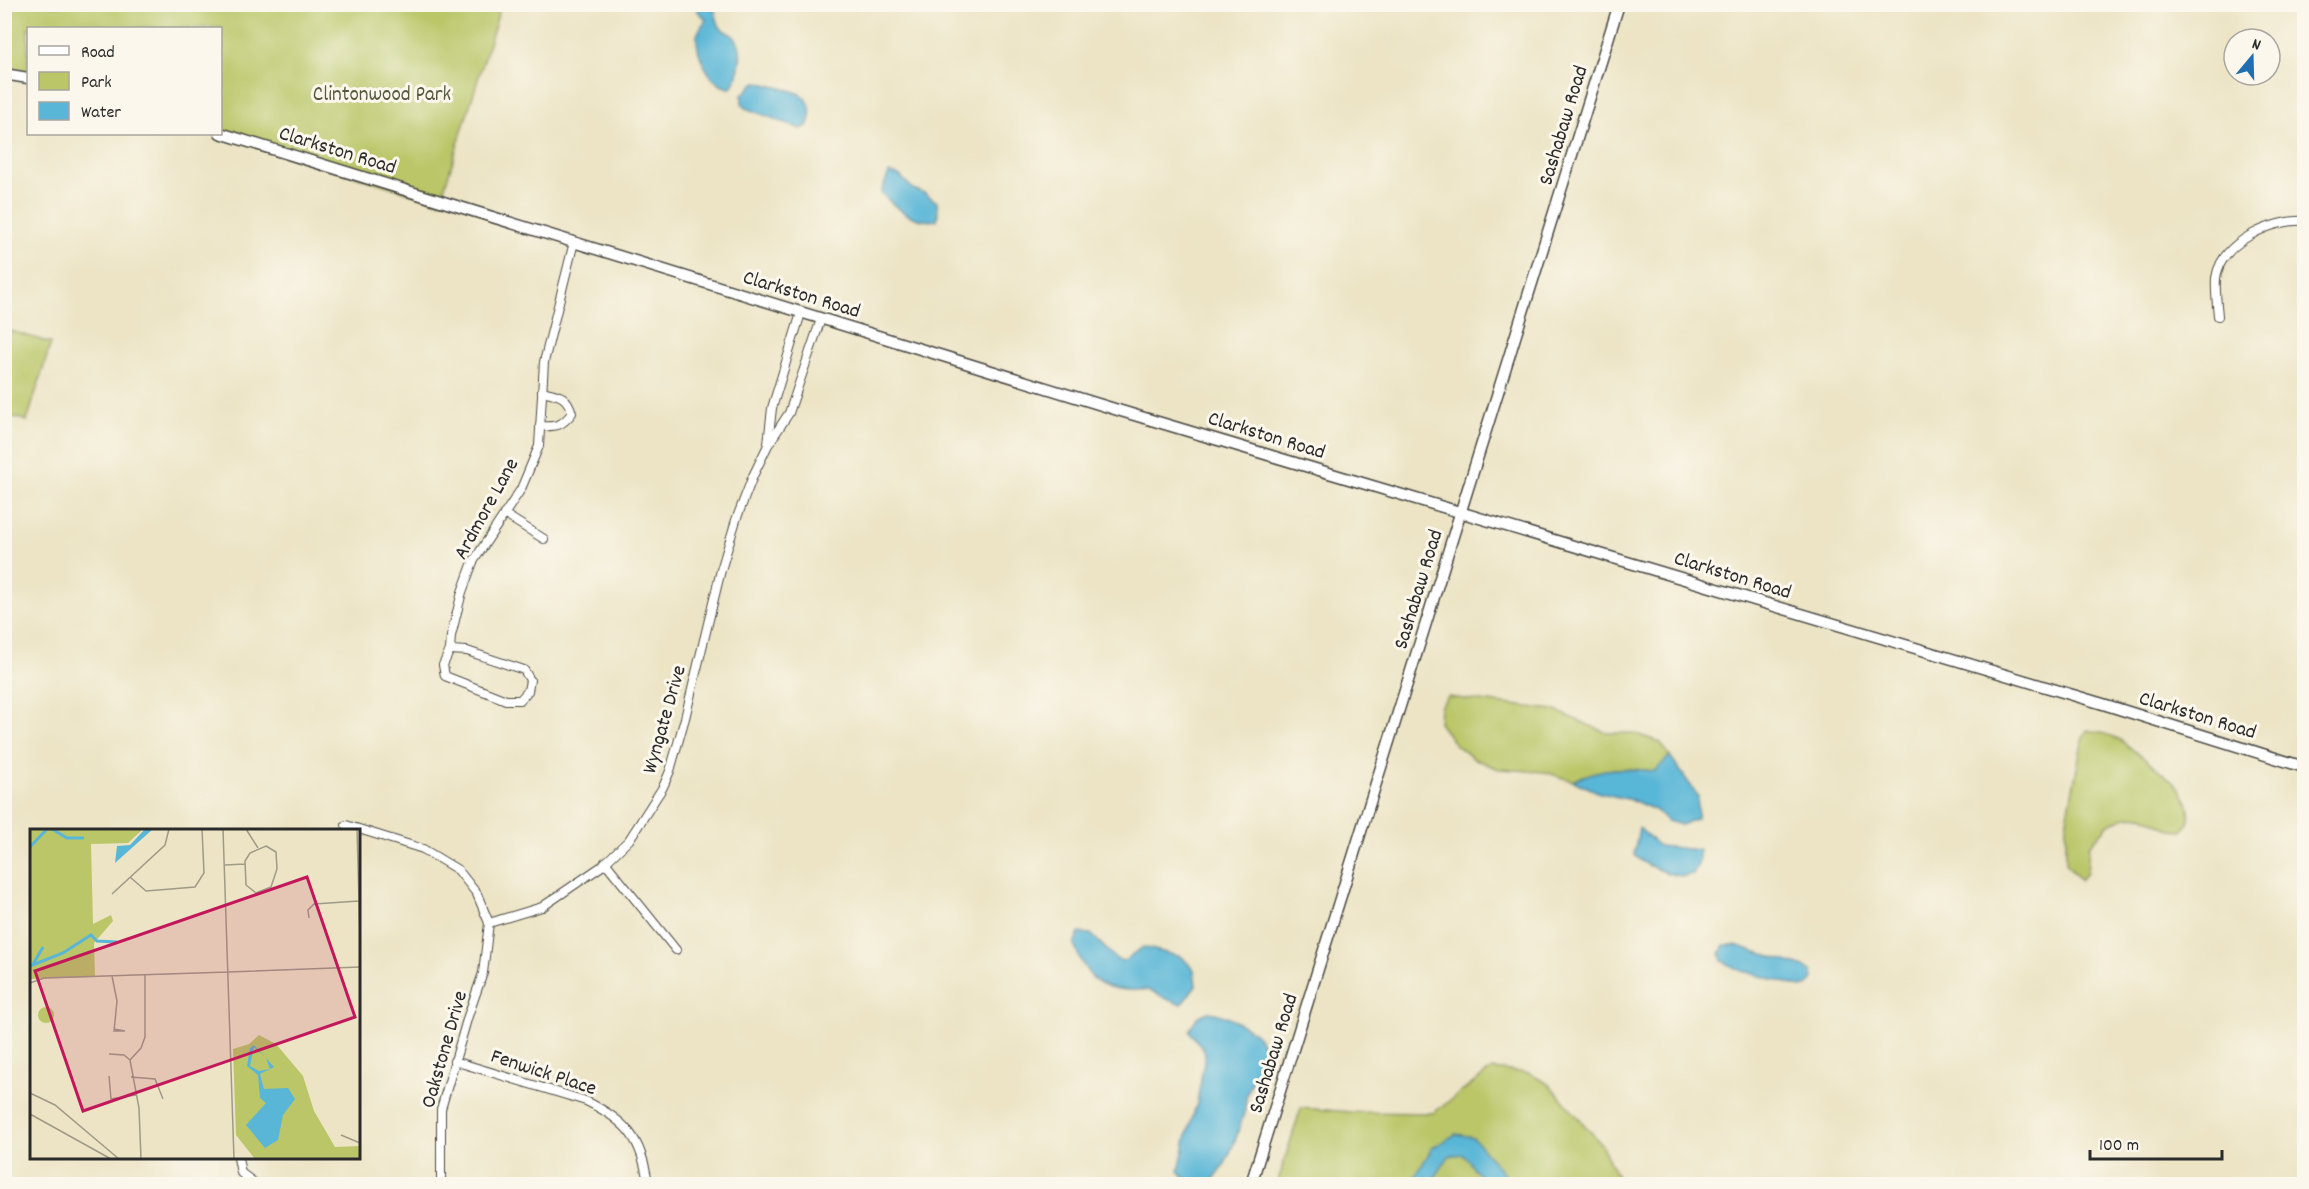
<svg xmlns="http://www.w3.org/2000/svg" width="2309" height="1189" viewBox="0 0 2309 1189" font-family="Dekko,sans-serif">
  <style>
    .green { fill: #bac668; stroke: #72784a; stroke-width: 1.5 }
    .water { fill: #59b6d7; stroke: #427081; stroke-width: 1.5 }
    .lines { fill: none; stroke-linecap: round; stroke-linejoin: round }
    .street-casing { stroke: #484742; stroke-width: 10 }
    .secondary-casing { stroke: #484742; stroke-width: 13 }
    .street { stroke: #fff; stroke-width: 8 }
    .secondary { stroke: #fff; stroke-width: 10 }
    .labels { text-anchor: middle; stroke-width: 6; stroke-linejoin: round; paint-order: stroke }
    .park-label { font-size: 21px; fill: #565a3d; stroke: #fbf7ec }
    .street-label { font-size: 21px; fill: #2b2b2b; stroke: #fbf7ec }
    .inset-river { fill: none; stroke: #59b6d7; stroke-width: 3 }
    .inset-road { fill: none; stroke: #9f9a87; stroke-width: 1.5 }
    .view { fill: #c2185b; fill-opacity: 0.15; stroke: #c2185b; stroke-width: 3 }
    .inset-edge { fill: none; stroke: #2b2b2b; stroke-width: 3 }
  </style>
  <rect width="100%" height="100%" fill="#fbf7ec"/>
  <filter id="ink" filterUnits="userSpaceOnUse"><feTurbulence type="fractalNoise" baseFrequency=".0167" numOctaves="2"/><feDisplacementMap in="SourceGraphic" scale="12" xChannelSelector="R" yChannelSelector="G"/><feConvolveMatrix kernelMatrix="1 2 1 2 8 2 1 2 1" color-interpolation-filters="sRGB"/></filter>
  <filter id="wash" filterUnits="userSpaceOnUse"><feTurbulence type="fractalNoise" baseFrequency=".008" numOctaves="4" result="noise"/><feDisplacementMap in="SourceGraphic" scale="24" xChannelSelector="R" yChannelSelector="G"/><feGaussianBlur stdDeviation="1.35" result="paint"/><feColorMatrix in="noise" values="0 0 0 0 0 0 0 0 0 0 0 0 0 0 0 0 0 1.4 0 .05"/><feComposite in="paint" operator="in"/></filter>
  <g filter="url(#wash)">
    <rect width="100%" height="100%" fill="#ece4c5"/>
    <g class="green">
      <path d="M 4,5 L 501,5 L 440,202 L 220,134 L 220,28 L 28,28 L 28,76 L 5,68 Z"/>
      <path d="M 4,329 L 51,343 L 27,421 L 5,414 Z"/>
      <path d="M 1448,697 L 1554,710 L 1607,733 L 1633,733 L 1660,742 L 1670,756 L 1656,771 C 1624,768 1602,766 1573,781 L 1545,772 L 1499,769 L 1474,759 L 1455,744 L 1439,723 L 1440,707 Z"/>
      <path d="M 2087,730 C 2096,732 2105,733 2114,737 C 2124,741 2132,750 2141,756 C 2162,772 2206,802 2183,831 L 2171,830 L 2143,816 L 2126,817 L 2109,824 L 2089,846 L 2087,872 L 2080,880 L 2066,863 L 2066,825 L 2083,737 Z"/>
      <path d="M 1492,1069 L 1529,1073 L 1550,1085 L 1601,1144 L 1620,1183 L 1634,1184 L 1277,1184 L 1301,1108 L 1351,1112 L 1433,1113 Z"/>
    </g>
    <g class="water">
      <path d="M 700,5 L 713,5 C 716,11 716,20 720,27 C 724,32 728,32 732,35 C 747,46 739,75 731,88 C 711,87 696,55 697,36 C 698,30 703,24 706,20 L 697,10 Z"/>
      <path d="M 758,82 C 782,90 823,89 807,126 L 801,129 L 745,108 L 742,103 L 742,95 L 754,83 Z"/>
      <path d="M 889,173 L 899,175 L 913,189 L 924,193 L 937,202 L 938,213 L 937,220 C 915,224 894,208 881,192 Z"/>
      <path d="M 1670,756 L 1698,796 L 1697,818 L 1681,825 L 1668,821 L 1655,810 L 1632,800 L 1600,793 L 1573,781 C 1602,766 1624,768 1655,771 Z"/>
      <path d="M 1639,828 L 1659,846 L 1699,850 L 1699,862 L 1693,874 C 1690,874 1687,876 1684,876 C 1671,876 1640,864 1634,854 Z"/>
      <path d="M 1079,933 L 1091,934 L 1116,959 L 1124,961 L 1143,947 L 1182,957 L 1194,970 L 1196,985 L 1182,1004 C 1168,1003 1160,993 1147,990 C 1141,989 1134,991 1128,990 C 1095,988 1085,974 1074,945 Z"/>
      <path d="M 1724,945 L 1735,945 L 1805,967 L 1812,972 L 1813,979 L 1809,985 L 1801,987 L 1739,970 L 1722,961 L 1720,954 Z"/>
      <path d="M 1208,1012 C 1221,1012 1258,1030 1262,1043 C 1267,1059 1253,1077 1248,1091 C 1245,1098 1246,1106 1244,1113 C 1239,1130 1225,1174 1210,1182 L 1186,1179 L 1179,1171 L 1186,1138 L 1197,1103 L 1205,1055 L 1204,1050 L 1189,1031 L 1197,1017 Z"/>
      <path d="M 1456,1134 L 1473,1137 L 1512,1184 L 1486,1184 L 1463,1154 L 1449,1156 L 1431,1184 L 1411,1184 L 1432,1148 Z"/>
    </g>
  </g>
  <g filter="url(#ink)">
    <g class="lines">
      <defs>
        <g id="street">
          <path d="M 2218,316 C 2217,304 2215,290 2216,278 C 2221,242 2273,219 2304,221"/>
          <path d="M 540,426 C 556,427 562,426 572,413 C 567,395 559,395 542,391"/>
          <path d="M 768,444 L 772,408 L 801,313"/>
          <path d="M 504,514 L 544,539"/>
          <path d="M 450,650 L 467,651 L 524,670 L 530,680 L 528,691 L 520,700 L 506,700 L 445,676 L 443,665 L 450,650 L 451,636 L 462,592 L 473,562 L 521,489 L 539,446 L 544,362 L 574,242"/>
          <path d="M 346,825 L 423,849 L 458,870 L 477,894 L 489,923 L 483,973 L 468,1016 L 441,1109 L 441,1184"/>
          <path d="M 605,862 L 676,950"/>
          <path d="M 489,923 L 542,907 L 602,866 L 629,840 L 663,787 L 670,771 L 685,718 L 721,570 L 736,520 L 753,476 L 768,445 L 789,413 L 821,319"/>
          <path d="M 454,1061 L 586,1101 C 627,1121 642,1139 648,1184"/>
          <path d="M 238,1158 L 241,1173 L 256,1184"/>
        </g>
        <g id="secondary">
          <path d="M 4,74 L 28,78"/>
          <path d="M 220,133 L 1121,411 L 2103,704 L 2304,767"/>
          <path d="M 1251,1184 L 1619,4"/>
        </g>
      </defs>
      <use href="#street" class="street-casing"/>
      <use href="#secondary" class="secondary-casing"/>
      <use href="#street" class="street"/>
      <use href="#secondary" class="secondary"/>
    </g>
  </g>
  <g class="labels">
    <g class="park-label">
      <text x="382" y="100">Clintonwood Park</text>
    </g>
    <g class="street-label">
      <text transform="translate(1562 125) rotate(-73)" y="7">Sashabaw Road</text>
      <text transform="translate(338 149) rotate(17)" y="7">Clarkston Road</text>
      <text transform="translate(802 293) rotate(17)" y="7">Clarkston Road</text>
      <text transform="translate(1267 434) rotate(17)" y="7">Clarkston Road</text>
      <text transform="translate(485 508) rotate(-61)" y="7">Ardmore Lane</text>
      <text transform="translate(1733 574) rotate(17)" y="7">Clarkston Road</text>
      <text transform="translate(1417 589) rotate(-73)" y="7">Sashabaw Road</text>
      <text transform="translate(2198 714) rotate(17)" y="7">Clarkston Road</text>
      <text transform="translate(663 719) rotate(-74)" y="7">Wyngate Drive</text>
      <text transform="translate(443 1049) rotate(-74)" y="7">Oakstone Drive</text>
      <text transform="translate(1272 1053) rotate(-73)" y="7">Sashabaw Road</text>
      <text transform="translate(544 1071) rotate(18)" y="7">Fenwick Place</text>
    </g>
  </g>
  <g transform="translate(30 829)">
    <rect width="330" height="330" fill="#ece4c5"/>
    <path d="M 0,0 L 113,0 L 98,14 L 61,15 L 63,95 L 81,86 L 83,92 L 64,114 L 65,148 L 0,150 ZM8 186a8 8 0 1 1 16 0a8 8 0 1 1-16 0ZM 229,206 L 246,215 L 273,247 L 284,282 L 305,318 L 330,317 L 330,330 L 225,330 L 206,306 L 203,220 L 219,215 Z" fill="#bac668"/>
    <path d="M 115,0 L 123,0 L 85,34 L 87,17 L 100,16 ZM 224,216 L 244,238 L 230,245 L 234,260 L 258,259 L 265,270 L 253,286 L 248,311 L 235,319 L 216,296 L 236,274 L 230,269 L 228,246 L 217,237 L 220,219 ZM 224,218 L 236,229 L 240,240 L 229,242 L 220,237 Z" fill="#59b6d7" fill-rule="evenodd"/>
    <path class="inset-river" d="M 22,0 L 37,9 L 54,9M 0,18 L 17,0M 0,137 L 33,124 L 61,106 L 67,112 L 87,113M 2,137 L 13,118"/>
    <path class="inset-road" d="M 193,0 L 204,330M 216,0 L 228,19M 327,0 L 330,109M 236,17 L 246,23 L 247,40 L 241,58 L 226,64 L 216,56 L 215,32 L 220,24 ZM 195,36 L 215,35M 100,48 L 116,62 L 165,58 L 174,44 L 172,0M 82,65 L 135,16 L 139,0M 279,89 L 278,81 L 284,75 L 329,72M 198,143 L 330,138M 82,147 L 87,172 L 84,202 L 95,202 L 84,200M 0,154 L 14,149 L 198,143M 79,225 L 94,226 L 100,231M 100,231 L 109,279 L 111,330M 100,231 L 111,219 L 115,208 L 115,146M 79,247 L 81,270 L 106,266M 101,248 L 125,250 L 133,270M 0,264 L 25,276 L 89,330M 0,285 L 81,330M 311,306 L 330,314"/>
    <path class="view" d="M 277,48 L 325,188 L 53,282 L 5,142 Z"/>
    <rect width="330" height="330" class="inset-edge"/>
  </g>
  <rect width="2309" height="1189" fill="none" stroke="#fbf7ec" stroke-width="24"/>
  <rect x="27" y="27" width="195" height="108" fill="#fbf7ec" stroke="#a8a59f" stroke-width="1.5"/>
  <rect x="39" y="46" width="30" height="9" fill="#ffffff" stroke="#a8a59f" stroke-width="1.5"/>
  <text x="81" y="57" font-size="18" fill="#2b2b2b">Road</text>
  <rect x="39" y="72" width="30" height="18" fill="#bac668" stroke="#a8a59f" stroke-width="1.5"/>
  <text x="81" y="87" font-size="18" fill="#2b2b2b">Park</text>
  <rect x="39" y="102" width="30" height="18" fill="#59b6d7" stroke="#a8a59f" stroke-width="1.5"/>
  <text x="81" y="117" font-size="18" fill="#2b2b2b">Water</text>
  <g transform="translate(2252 57) rotate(19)"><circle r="28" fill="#fbf7ec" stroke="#a8a59f" stroke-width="1.5"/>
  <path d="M0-4.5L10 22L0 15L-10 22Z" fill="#1f6fb2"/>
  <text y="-9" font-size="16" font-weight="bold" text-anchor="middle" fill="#2b2b2b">N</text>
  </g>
  <path d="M2090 1150v9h132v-9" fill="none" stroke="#2b2b2b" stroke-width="3"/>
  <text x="2099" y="1150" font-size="18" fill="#2b2b2b" stroke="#fbf7ec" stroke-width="4.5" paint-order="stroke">100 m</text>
</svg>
